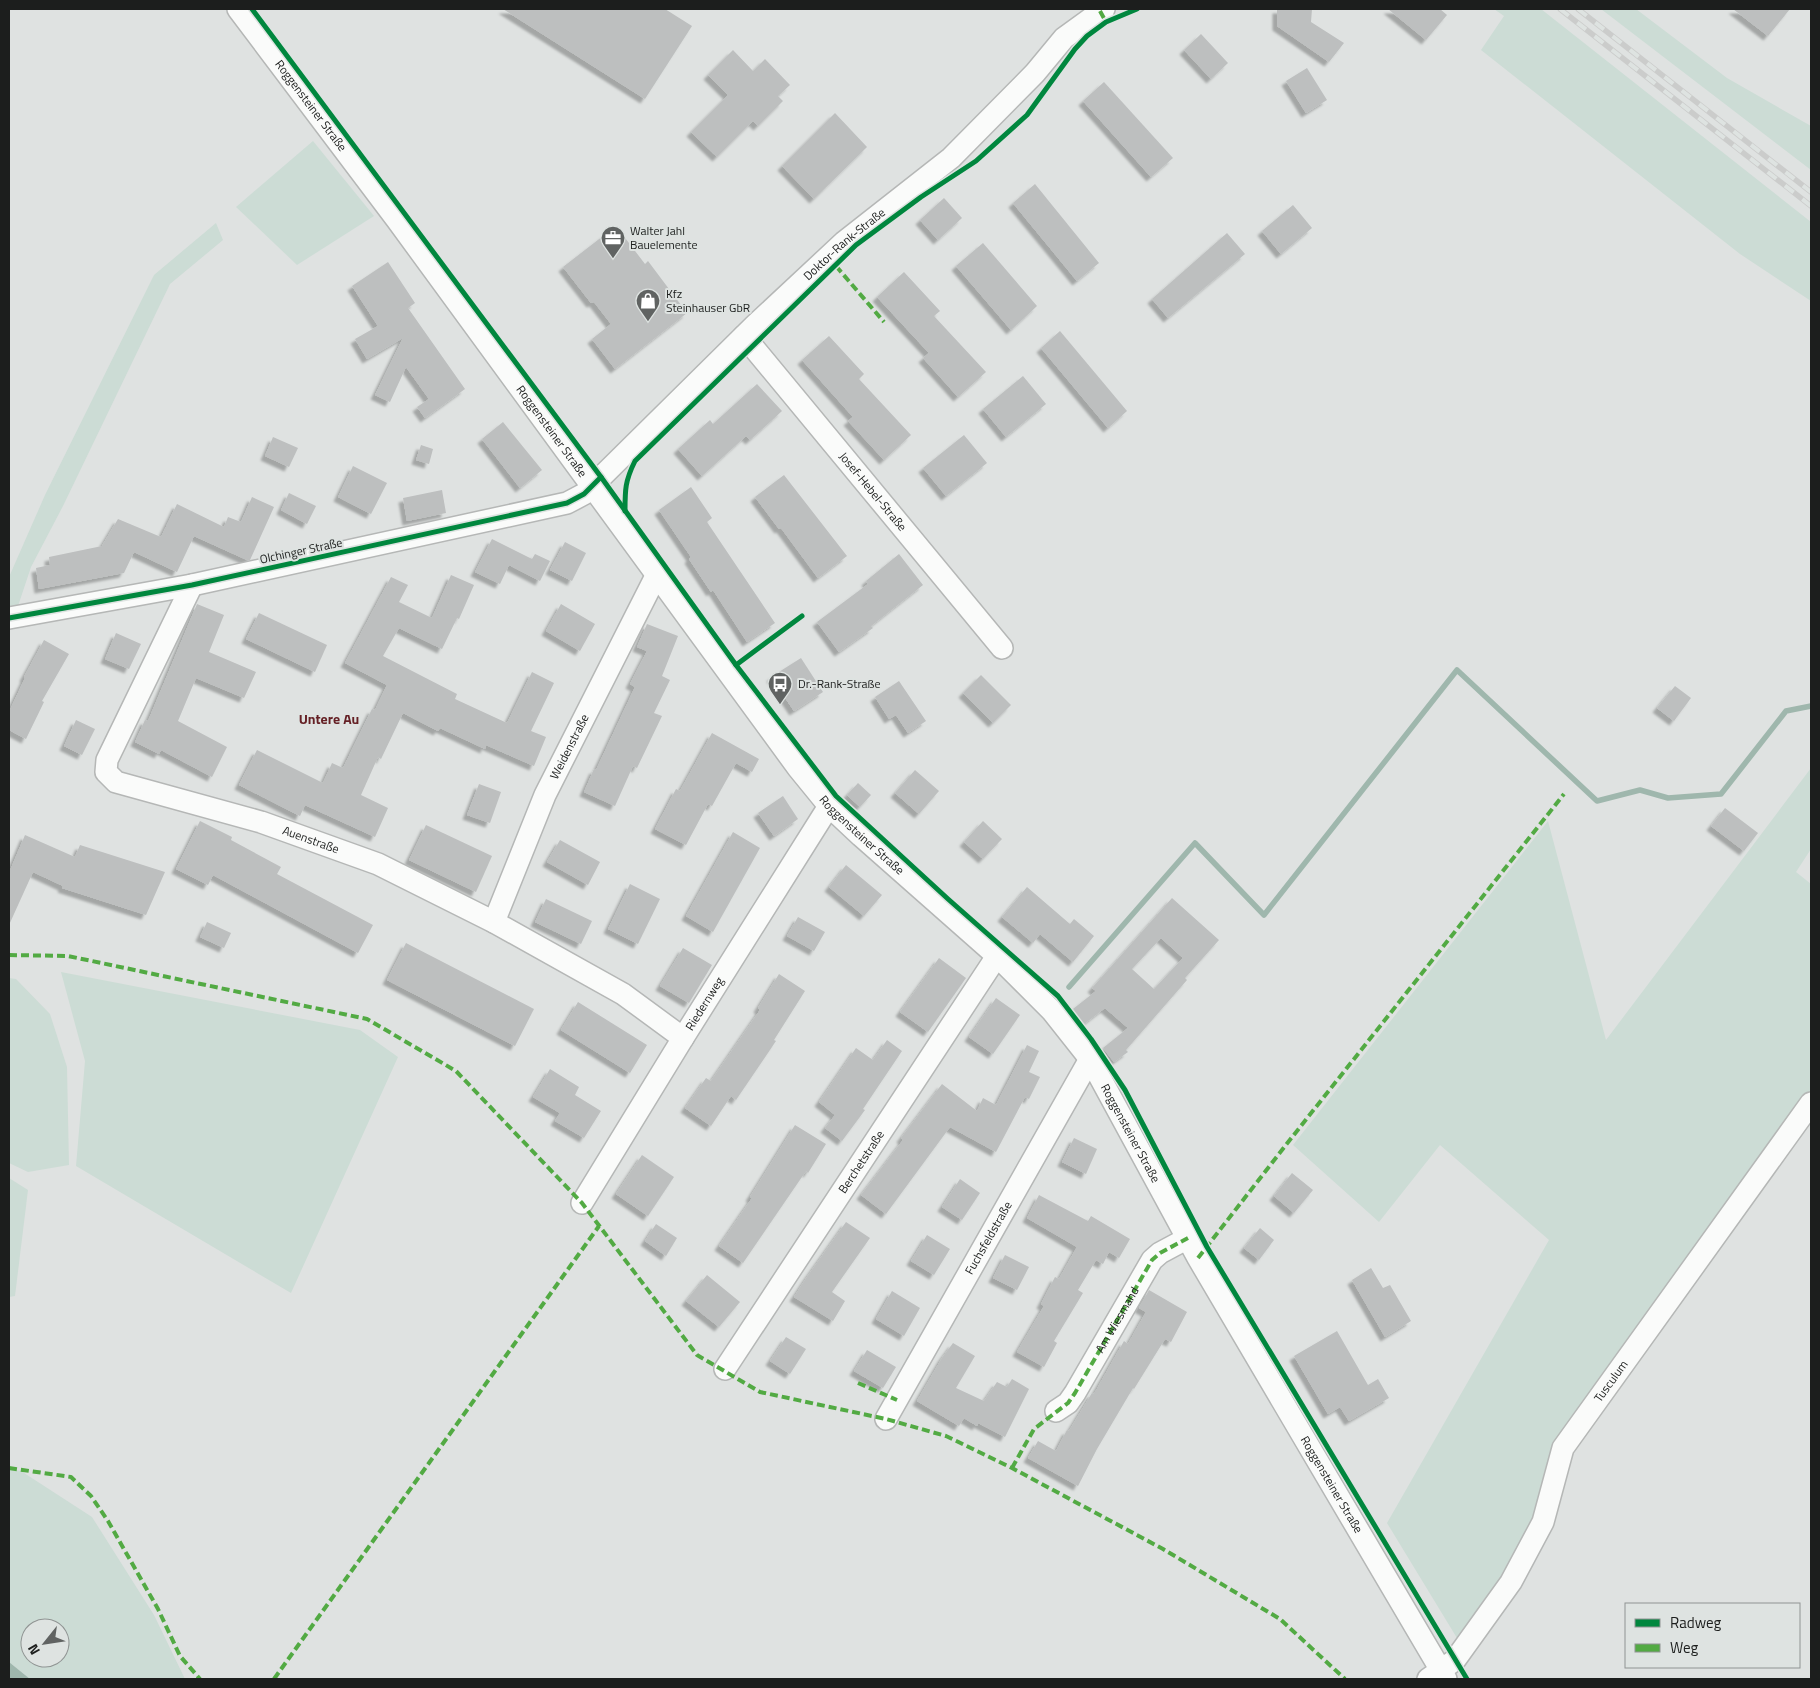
<svg xmlns="http://www.w3.org/2000/svg" width="1820" height="1688" viewBox="0 0 1820 1688" font-family="'Titillium Web',sans-serif">
  <style>
    .green { fill: #ccdcd5; fill-rule: evenodd }
    .water { fill: #9fb7ad }
    .lines { fill: none; stroke-linecap: round; stroke-linejoin: round }
    .stream { stroke: #9fb7ad; stroke-width: 5.5 }
    .building { fill: #bdbfbf; fill-rule: evenodd; filter: url(#shadow) }
    .minor-casing { stroke: #b5b7b6; stroke-width: 24 }
    .minor { stroke: #fafbfa; stroke-width: 21 }
    .rail-casing { stroke: #cbcccb; stroke-width: 5.5 }
    .rail { stroke: #dee3e1; stroke-width: 4; stroke-dasharray: 11; stroke-linecap: butt }
    .quiet { stroke: #52aa43; stroke-width: 4; stroke-dasharray: 8 4; stroke-linecap: butt }
    .cycleway-casing { stroke: #dee3e1; stroke-width: 8 }
    .cycleway { stroke: #00873e; stroke-width: 5 }
    .labels { text-anchor: middle; stroke-width: 4; stroke-linejoin: round; paint-order: stroke }
    .street-label { font-size: 12px; fill: #1c1e1d; stroke: #dee3e1 }
    .poi-label { font-size: 12px; fill: #1c1e1d; stroke: #dee3e1; text-anchor: start }
    .neighbourhood-label { font-size: 14px; font-weight: bold; fill: #652025; stroke: #dee3e1 }
  </style>
  <defs>
    <filter id="shadow"><feDropShadow dx="-4.5" dy="4.5" stdDeviation="1" flood-color="#0004"/></filter>
  </defs>
  <rect width="100%" height="100%" fill="#dfe2e1"/>
  <g class="green">
    <path d="M 1494,9 L 1541,9 L 1811,222 L 1811,301 L 1740,254 L 1481,50 L 1504,16 Z"/>
    <path d="M 1601,9 L 1636,9 L 1727,78 L 1811,126 L 1811,170 Z"/>
    <path d="M 313,141 L 374,216 L 297,265 L 236,207 Z"/>
    <path d="M 216,223 L 223,240 L 170,284 L 63,506 L 31,567 L 17,609 L 9,610 L 9,577 L 45,495 L 154,275 Z"/>
    <path d="M 1811,768 L 1811,849 L 1796,872 L 1811,884 L 1811,1091 L 1558,1445 L 1537,1520 L 1505,1579 L 1460,1643 L 1387,1523 L 1549,1240 L 1440,1145 L 1379,1222 L 1293,1145 L 1548,821 L 1606,1040 Z"/>
    <path d="M 61,972 L 360,1030 L 398,1057 L 291,1293 L 76,1166 L 85,1061 Z"/>
    <path d="M 9,978 L 16,979 L 50,1014 L 67,1067 L 69,1165 L 28,1172 L 9,1163 Z"/>
    <path d="M 9,1178 L 28,1190 L 15,1296 L 9,1297 Z"/>
    <path d="M 9,1469 L 21,1471 L 92,1517 L 154,1615 L 185,1679 L 30,1679 L 9,1662 ZM 30,1628 L 60,1628 L 60,1658 L 30,1658 Z"/>
  </g>
  <path class="water" d="M 9,1662 L 30,1679 L 9,1679 Z"/>
  <g class="lines">
    <path class="stream" d="M 1069,987 L 1195,843 L 1264,915 L 1457,670 L 1597,801 L 1640,790 L 1668,798 L 1721,794 L 1786,711 L 1811,706"/>
  </g>
  <g class="building">
    <path d="M 503,9 L 665,9 L 692,26 L 645,99 Z"/>
    <path d="M 1277,9 L 1312,9 L 1311,22 L 1344,43 L 1329,62 L 1277,26 Z"/>
    <path d="M 1388,9 L 1440,9 L 1447,15 L 1426,40 Z"/>
    <path d="M 1733,9 L 1790,9 L 1768,36 Z"/>
    <path d="M 1201,34 L 1228,63 L 1211,79 L 1184,50 Z"/>
    <path d="M 733,50 L 753,71 L 765,59 L 790,85 L 778,96 L 783,101 L 758,126 L 753,121 L 717,157 L 691,132 L 728,95 L 708,75 Z"/>
    <path d="M 1307,68 L 1327,100 L 1306,113 L 1286,81 Z"/>
    <path d="M 1104,82 L 1173,158 L 1151,177 L 1083,101 Z"/>
    <path d="M 835,113 L 867,147 L 814,199 L 782,166 Z"/>
    <path d="M 1035,184 L 1099,263 L 1077,281 L 1013,203 Z"/>
    <path d="M 944,198 L 962,218 L 938,240 L 920,220 Z"/>
    <path d="M 1293,205 L 1312,228 L 1281,254 L 1262,231 Z"/>
    <path d="M 616,226 L 645,264 L 648,261 L 687,313 L 615,369 L 592,339 L 611,324 L 594,302 L 591,303 L 563,267 Z"/>
    <path d="M 1227,233 L 1245,254 L 1168,318 L 1152,299 Z"/>
    <path d="M 983,243 L 1037,306 L 1011,330 L 956,266 Z"/>
    <path d="M 388,262 L 415,303 L 408,308 L 465,389 L 425,418 L 417,407 L 429,399 L 406,367 L 390,402 L 375,395 L 403,338 L 367,359 L 355,339 L 378,326 L 352,286 Z"/>
    <path d="M 904,272 L 940,311 L 934,316 L 986,372 L 958,397 L 923,358 L 929,353 L 877,297 Z"/>
    <path d="M 1060,331 L 1127,411 L 1108,428 L 1041,348 Z"/>
    <path d="M 829,336 L 864,374 L 859,379 L 911,435 L 884,460 L 848,421 L 853,417 L 802,360 Z"/>
    <path d="M 1023,376 L 1046,404 L 1006,437 L 983,409 Z"/>
    <path d="M 757,384 L 782,411 L 750,440 L 746,436 L 702,476 L 678,449 L 710,420 L 713,424 Z"/>
    <path d="M 503,422 L 542,470 L 520,488 L 482,439 Z"/>
    <path d="M 964,435 L 987,463 L 946,496 L 923,468 Z"/>
    <path d="M 273,437 L 298,448 L 289,467 L 265,456 Z"/>
    <path d="M 421,445 L 433,449 L 429,464 L 416,460 Z"/>
    <path d="M 353,466 L 387,483 L 371,514 L 338,497 Z"/>
    <path d="M 784,475 L 847,556 L 818,578 L 781,528 L 779,529 L 755,497 Z"/>
    <path d="M 691,487 L 712,518 L 707,522 L 775,623 L 747,642 L 713,590 L 711,592 L 689,559 L 691,557 L 659,510 Z"/>
    <path d="M 442,490 L 446,513 L 407,521 L 403,498 Z"/>
    <path d="M 289,493 L 316,506 L 307,524 L 281,510 Z"/>
    <path d="M 252,497 L 274,507 L 250,560 L 247,560 L 194,536 L 177,572 L 134,552 L 124,573 L 39,589 L 36,568 L 50,565 L 49,557 L 102,546 L 118,519 L 161,537 L 177,504 L 224,527 L 228,517 L 241,522 Z"/>
    <path d="M 492,539 L 532,559 L 535,554 L 550,561 L 540,581 L 509,565 L 500,584 L 475,572 Z"/>
    <path d="M 565,542 L 586,553 L 572,581 L 550,570 Z"/>
    <path d="M 899,554 L 923,585 L 871,626 L 873,628 L 839,652 L 817,622 L 868,584 L 866,581 Z"/>
    <path d="M 451,575 L 474,585 L 459,619 L 457,618 L 442,649 L 399,628 L 383,656 L 457,694 L 455,699 L 507,723 L 532,672 L 554,683 L 531,731 L 546,737 L 534,766 L 486,745 L 485,749 L 440,728 L 438,731 L 403,713 L 381,759 L 378,757 L 361,795 L 388,808 L 375,837 L 305,805 L 300,816 L 239,785 L 257,750 L 323,783 L 332,763 L 343,768 L 372,709 L 375,710 L 387,685 L 345,663 L 391,577 L 408,585 L 399,602 L 432,618 Z"/>
    <path d="M 197,604 L 224,615 L 209,652 L 256,672 L 244,698 L 196,678 L 178,721 L 227,747 L 212,777 L 161,750 L 159,754 L 135,742 L 145,720 L 148,721 Z"/>
    <path d="M 561,604 L 595,624 L 580,651 L 546,631 Z"/>
    <path d="M 259,613 L 327,645 L 315,672 L 246,639 Z"/>
    <path d="M 647,624 L 678,636 L 662,676 L 670,680 L 654,713 L 662,716 L 637,768 L 633,766 L 615,806 L 584,792 L 594,769 L 596,770 L 635,687 L 630,684 L 647,651 L 637,647 Z"/>
    <path d="M 116,633 L 141,644 L 129,669 L 105,659 Z"/>
    <path d="M 44,640 L 69,654 L 42,701 L 44,702 L 26,739 L 9,730 L 9,712 L 25,678 L 24,677 Z"/>
    <path d="M 801,658 L 823,692 L 794,711 L 771,677 Z"/>
    <path d="M 981,675 L 1011,705 L 993,723 L 963,693 Z"/>
    <path d="M 899,681 L 926,721 L 908,733 L 896,715 L 889,719 L 875,697 Z"/>
    <path d="M 1675,686 L 1691,698 L 1674,721 L 1657,708 Z"/>
    <path d="M 76,720 L 95,729 L 82,755 L 64,746 Z"/>
    <path d="M 712,733 L 759,759 L 752,772 L 736,763 L 712,806 L 708,804 L 686,845 L 655,829 L 676,789 L 680,791 Z"/>
    <path d="M 915,770 L 939,791 L 919,814 L 895,793 Z"/>
    <path d="M 858,783 L 871,795 L 860,807 L 847,795 Z"/>
    <path d="M 479,784 L 501,792 L 490,823 L 467,815 Z"/>
    <path d="M 783,796 L 798,819 L 774,836 L 758,813 Z"/>
    <path d="M 1725,808 L 1758,833 L 1744,851 L 1711,826 Z"/>
    <path d="M 200,821 L 232,837 L 231,840 L 281,867 L 277,874 L 373,925 L 358,953 L 213,875 L 208,885 L 176,869 Z"/>
    <path d="M 983,821 L 1002,839 L 983,859 L 964,842 Z"/>
    <path d="M 426,825 L 492,856 L 476,892 L 409,860 Z"/>
    <path d="M 733,832 L 760,848 L 713,932 L 686,916 Z"/>
    <path d="M 25,835 L 75,857 L 80,845 L 165,872 L 146,915 L 62,888 L 63,886 L 33,872 L 9,925 L 9,873 Z"/>
    <path d="M 560,840 L 600,862 L 588,885 L 547,862 Z"/>
    <path d="M 846,865 L 882,895 L 864,916 L 829,887 Z"/>
    <path d="M 630,884 L 660,899 L 638,944 L 608,929 Z"/>
    <path d="M 1027,887 L 1070,924 L 1074,919 L 1094,936 L 1073,962 L 1040,934 L 1033,943 L 1002,917 Z"/>
    <path d="M 1172,898 L 1219,940 L 1185,978 L 1187,980 L 1126,1050 L 1128,1052 L 1114,1062 L 1103,1048 L 1128,1028 L 1105,1008 L 1084,1024 L 1073,1009 L 1096,991 L 1092,988 ZM 1161,938 L 1183,958 L 1154,989 L 1132,969 Z"/>
    <path d="M 546,899 L 592,921 L 581,944 L 535,922 Z"/>
    <path d="M 798,917 L 825,932 L 814,951 L 787,936 Z"/>
    <path d="M 207,922 L 231,933 L 224,948 L 200,937 Z"/>
    <path d="M 406,943 L 534,1009 L 515,1046 L 387,980 Z"/>
    <path d="M 683,948 L 712,965 L 689,1003 L 660,986 Z"/>
    <path d="M 939,958 L 966,978 L 928,1032 L 900,1012 Z"/>
    <path d="M 779,974 L 805,991 L 774,1040 L 776,1041 L 736,1100 L 731,1096 L 711,1126 L 685,1108 L 706,1078 L 711,1081 L 760,1010 L 758,1008 Z"/>
    <path d="M 996,998 L 1020,1015 L 993,1054 L 969,1037 Z"/>
    <path d="M 578,1002 L 647,1045 L 630,1073 L 561,1030 Z"/>
    <path d="M 887,1040 L 902,1051 L 863,1109 L 865,1110 L 842,1141 L 825,1128 L 835,1115 L 819,1102 L 856,1048 L 873,1060 Z"/>
    <path d="M 1027,1045 L 1039,1051 L 1029,1072 L 1040,1077 L 1029,1099 L 1025,1097 L 996,1152 L 950,1127 L 886,1214 L 861,1195 L 903,1140 L 901,1138 L 942,1084 L 977,1111 L 983,1098 L 996,1105 Z"/>
    <path d="M 550,1069 L 579,1087 L 575,1095 L 601,1111 L 584,1138 L 555,1121 L 560,1113 L 533,1097 Z"/>
    <path d="M 795,1125 L 826,1144 L 808,1173 L 806,1171 L 743,1263 L 719,1246 L 752,1198 L 750,1197 Z"/>
    <path d="M 1074,1138 L 1097,1149 L 1086,1174 L 1062,1162 Z"/>
    <path d="M 642,1155 L 674,1177 L 648,1216 L 616,1194 Z"/>
    <path d="M 1292,1173 L 1313,1190 L 1294,1213 L 1274,1196 Z"/>
    <path d="M 960,1179 L 980,1193 L 962,1220 L 942,1207 Z"/>
    <path d="M 1039,1195 L 1088,1221 L 1091,1216 L 1130,1239 L 1119,1258 L 1109,1252 L 1103,1264 L 1096,1260 L 1078,1290 L 1083,1293 L 1054,1341 L 1057,1343 L 1044,1367 L 1017,1352 L 1044,1306 L 1041,1304 L 1055,1277 L 1059,1279 L 1077,1247 L 1027,1218 Z"/>
    <path d="M 846,1222 L 870,1238 L 832,1292 L 845,1301 L 833,1321 L 794,1297 L 807,1277 Z"/>
    <path d="M 656,1224 L 677,1238 L 666,1256 L 645,1241 Z"/>
    <path d="M 1260,1228 L 1274,1240 L 1259,1260 L 1244,1248 Z"/>
    <path d="M 927,1235 L 950,1249 L 934,1275 L 911,1261 Z"/>
    <path d="M 1005,1255 L 1029,1267 L 1017,1290 L 993,1278 Z"/>
    <path d="M 1371,1268 L 1383,1288 L 1390,1285 L 1411,1321 L 1385,1337 L 1352,1280 Z"/>
    <path d="M 707,1275 L 740,1302 L 719,1327 L 686,1301 Z"/>
    <path d="M 1149,1290 L 1187,1312 L 1171,1342 L 1165,1339 L 1134,1389 L 1133,1388 L 1097,1449 L 1078,1486 L 1028,1458 L 1038,1441 L 1056,1451 L 1067,1430 L 1069,1431 L 1092,1393 L 1094,1394 L 1124,1341 L 1128,1344 L 1146,1312 L 1139,1308 Z"/>
    <path d="M 892,1291 L 920,1308 L 904,1336 L 876,1319 Z"/>
    <path d="M 1337,1331 L 1368,1385 L 1378,1379 L 1389,1398 L 1349,1421 L 1340,1407 L 1328,1414 L 1294,1356 Z"/>
    <path d="M 786,1337 L 806,1349 L 790,1374 L 770,1361 Z"/>
    <path d="M 953,1343 L 975,1356 L 956,1388 L 984,1401 L 997,1382 L 1007,1387 L 1012,1379 L 1029,1389 L 1005,1437 L 978,1423 L 977,1426 L 964,1418 L 959,1426 L 917,1401 L 942,1358 Z"/>
    <path d="M 867,1350 L 896,1367 L 883,1388 L 854,1371 Z"/>
  </g>
  <g class="lines">
    <defs>
      <g id="minor">
        <path id="s1" d="M 238,9 L 397,220 L 798,768 L 829,806 L 861,836 L 997,956 L 1052,1011 L 1090,1059 L 1198,1258 L 1446,1679"/>
        <path id="s2" d="M 744,336 L 1002,648"/>
        <path id="s3" d="M 192,585 L 107,760 L 106,772 L 116,782 L 261,822 L 378,864 L 494,922 L 623,994 L 683,1038"/>
        <path id="s4" d="M 9,618 L 192,585 L 567,503 L 584,494 L 754,326 L 844,242 L 951,158 L 1035,73 L 1064,38 L 1104,9"/>
        <path id="s5" d="M 494,922 L 545,795 L 656,576"/>
        <path id="s6" d="M 582,1203 L 683,1038 L 829,806"/>
        <path id="s7" d="M 725,1369 L 997,956"/>
        <path id="s8" d="M 1056,1411 L 1068,1403 L 1075,1393 L 1152,1260 L 1160,1253 L 1188,1238"/>
        <path id="s9" d="M 886,1419 L 1090,1059"/>
        <path id="s10" d="M 1428,1679 L 1455,1660 L 1511,1582 L 1543,1522 L 1563,1448 L 1811,1103"/>
      </g>
    </defs>
    <use href="#minor" class="minor-casing"/>
    <use href="#minor" class="minor"/>
    <defs>
      <g id="rail">
        <path d="M 1560,9 L 1811,206"/>
        <path d="M 1578,9 L 1811,192"/>
      </g>
    </defs>
    <use href="#rail" class="rail-casing"/>
    <use href="#rail" class="rail"/>
    <g class="quiet">
      <path d="M 1100,11 L 1106,22"/>
      <path d="M 836,266 L 884,322"/>
      <path d="M 9,955 L 68,956 L 367,1019 L 456,1071 L 582,1203 L 697,1355 L 760,1392 L 886,1419 L 946,1436 L 1012,1468 L 1163,1549 L 1280,1619 L 1345,1679"/>
      <path d="M 1198,1258 L 1289,1141 L 1564,794"/>
      <path d="M 858,1383 L 897,1400"/>
      <path d="M 9,1468 L 71,1477 L 91,1496 L 108,1521 L 158,1609 L 180,1656 L 200,1679"/>
      <path d="M 1012,1468 L 1034,1429 L 1068,1403 L 1075,1393 L 1152,1260 L 1160,1253 L 1188,1238"/>
      <path d="M 274,1679 L 599,1226"/>
    </g>
    <defs>
      <g id="cycleway">
        <path d="M 252,9 L 601,477 L 736,665 L 836,796 L 948,899 L 1058,996 L 1091,1039 L 1125,1090 L 1207,1247 L 1467,1679"/>
        <path d="M 625,511 C 625,490 625,481 635,461 L 856,245 L 921,197 L 976,161 L 1027,115 L 1075,49 L 1087,36 L 1106,22 L 1137,9"/>
        <path d="M 9,618 L 192,585 L 567,503 L 584,494 L 601,477"/>
        <path d="M 736,665 L 802,616"/>
      </g>
    </defs>
    <use href="#cycleway" class="cycleway-casing"/>
    <use href="#cycleway" class="cycleway"/>
  </g>
  <defs>
    <symbol id="office-pin" viewBox="-11 -11 22 30"><path d="M0 17L-7.5 6A9.5 9.5 0 1 1 7.5 6Z" fill="#606362" stroke="#dee3e1"/><path d="M-6-3h4V-5.5h4V-3h4V5H-6ZM-1-4.5V-3h2v-1.5ZM-6 0V1H6V0Z" fill="#fff"/></symbol>
    <symbol id="shop-pin" viewBox="-11 -11 22 30"><path d="M0 17L-7.5 6A9.5 9.5 0 1 1 7.5 6Z" fill="#606362" stroke="#dee3e1"/><path d="M-5-2.5h2.3a2.7 3.5 0 0 1 5.4 0H5L5.5 6h-11ZM-1.5-2.5h3a1.5 2.3 0 0 0-3 0Z" fill="#fff"/></symbol>
    <symbol id="bus-pin" viewBox="-11 -11 22 30"><path d="M0 17L-7.5 6A9.5 9.5 0 1 1 7.5 6Z" fill="#606362" stroke="#dee3e1"/><path d="M-5-6H5V4H4V6H2V4H-2V6H-4V4H-5ZM-3.5-4V0h7V-4ZM-3.5 1.2v1.5H-2V1.2ZM2 1.2v1.5H3.5V1.2Z" fill="#fff"/></symbol>
  </defs>
  <g fill-rule="evenodd">
    <use href="#office-pin" x="599" y="224" width="28" height="38"/>
    <use href="#shop-pin" x="634" y="287" width="28" height="38"/>
    <use href="#bus-pin" x="766" y="670" width="28" height="38"/>
  </g>
  <g class="labels">
    <g class="street-label">
      <text dy="4" stroke="none"><textPath href="#s1" startOffset="121">Roggensteiner Straße</textPath></text>
      <text dy="4" stroke="none"><textPath href="#s4" startOffset="950">Doktor-Rank-Straße</textPath></text>
      <text dy="4" stroke="none"><textPath href="#s1" startOffset="526">Roggensteiner Straße</textPath></text>
      <text dy="4" stroke="none"><textPath href="#s2" startOffset="202">Josef-Hebel-Straße</textPath></text>
      <text transform="translate(301 551) rotate(-12)" y="4">Olchinger Straße</text>
      <text dy="4" stroke="none"><textPath href="#s5" startOffset="191">Weidenstraße</textPath></text>
      <text dy="4" stroke="none"><textPath href="#s1" startOffset="1036">Roggensteiner Straße</textPath></text>
      <text dy="4" stroke="none"><textPath href="#s3" startOffset="424">Auenstraße</textPath></text>
      <text dy="4" stroke="none"><textPath href="#s6" startOffset="234">Riedernweg</textPath></text>
      <text dy="4" stroke="none"><textPath href="#s1" startOffset="1441">Roggensteiner Straße</textPath></text>
      <text dy="4" stroke="none"><textPath href="#s7" startOffset="248">Berchetstraße</textPath></text>
      <text dy="4" stroke="none"><textPath href="#s9" startOffset="208">Fuchsfeldstraße</textPath></text>
      <text dy="4" stroke="none"><textPath href="#s8" startOffset="111">Am Wiesmahd</textPath></text>
      <text dy="4" stroke="none"><textPath href="#s10" startOffset="356">Tusculum</textPath></text>
      <text dy="4" stroke="none"><textPath href="#s1" startOffset="1846">Roggensteiner Straße</textPath></text>
    </g>
    <g class="poi-label">
      <text x="630" y="235">Walter Jahl<tspan x="630" dy="14">Bauelemente</tspan></text>
      <text x="666" y="298">Kfz<tspan x="666" dy="14">Steinhauser GbR</tspan></text>
      <text x="798" y="688">Dr.-Rank-Straße</text>
    </g>
    <g class="neighbourhood-label">
      <text x="329" y="724">Untere Au</text>
    </g>
  </g>
  <rect width="1820" height="1688" fill="none" stroke="#1c1e1d" stroke-width="20"/>
  <rect x="1625" y="1603" width="175" height="65" fill="#dee3e1" stroke="#909493"/>
  <rect x="1635" y="1619" width="25" height="8" fill="#00873e" stroke="#909493"/>
  <text x="1670" y="1628" font-size="15" fill="#1c1e1d">Radweg</text>
  <rect x="1635" y="1644" width="25" height="8" fill="#52aa43" stroke="#909493"/>
  <text x="1670" y="1653" font-size="15" fill="#1c1e1d">Weg</text>
  <g transform="translate(45 1643) rotate(240)"><circle r="24" fill="#dee3e1" stroke="#909493"/>
  <path d="M0-4L9 19L0 12L-9 19Z" fill="#606362"/>
  <text y="-8" font-size="14" font-weight="bold" text-anchor="middle" fill="#1c1e1d">N</text>
  </g>
</svg>
